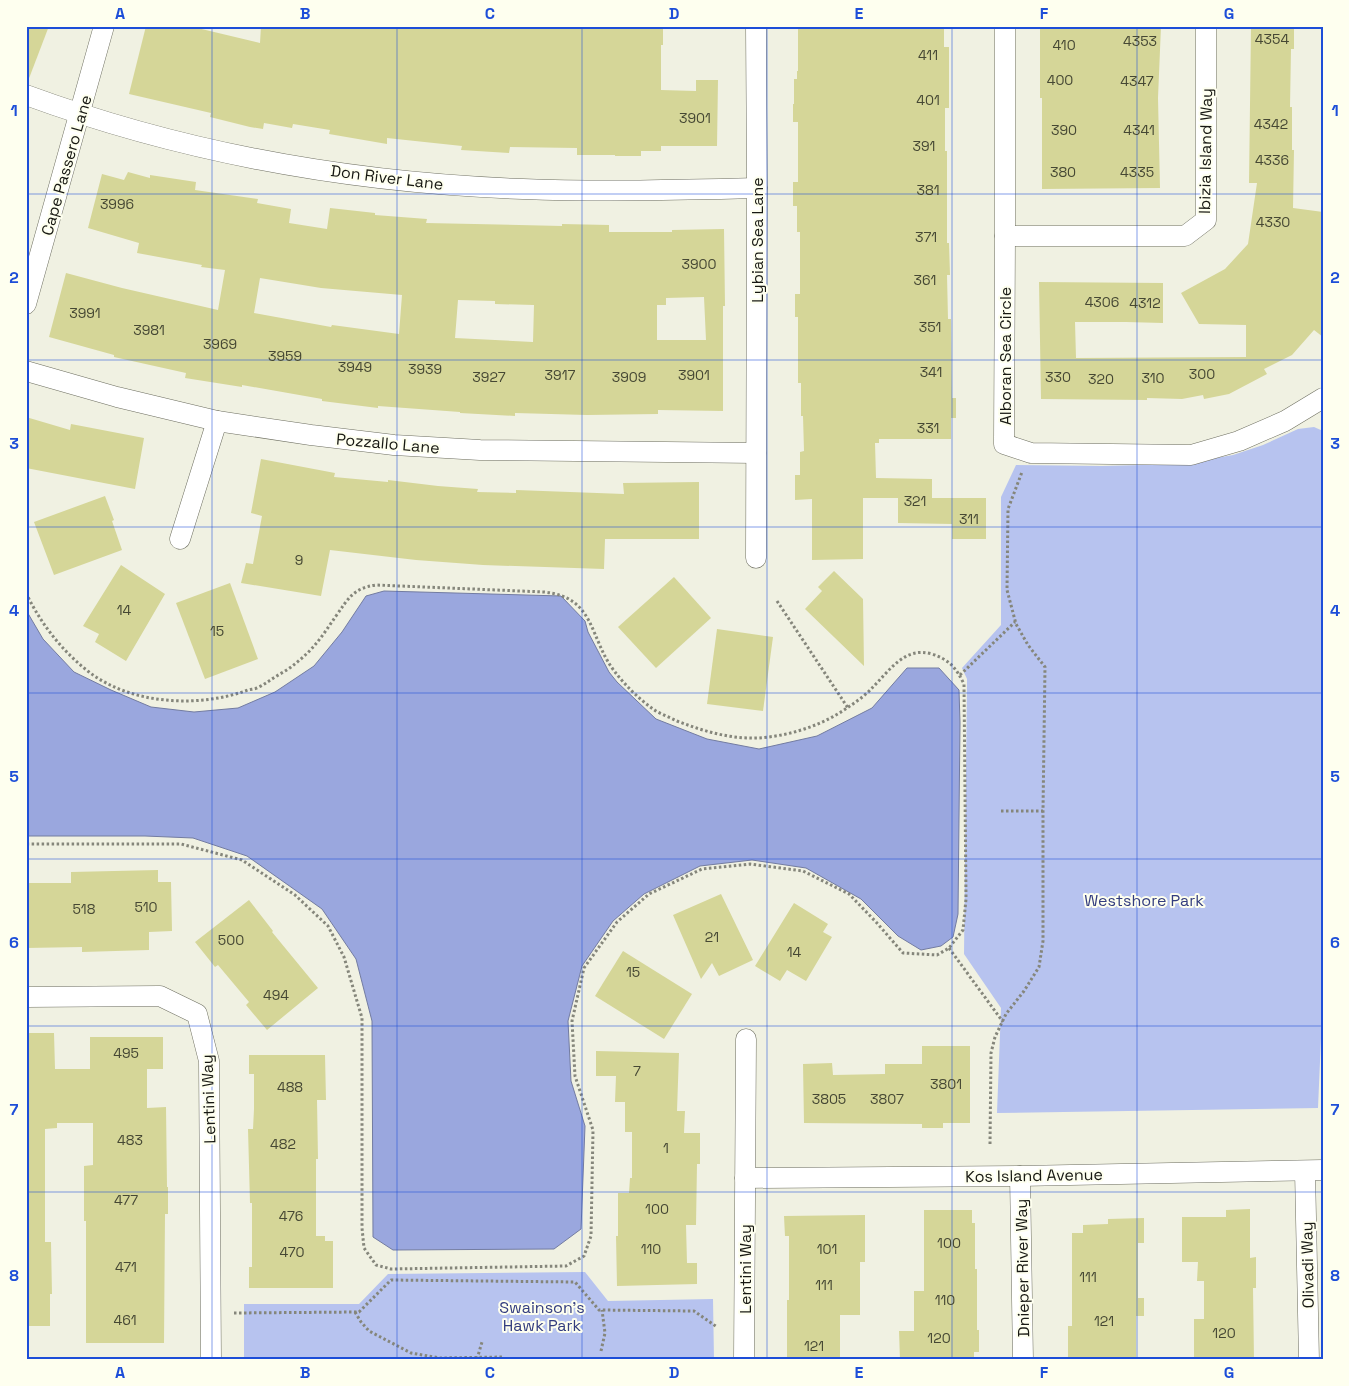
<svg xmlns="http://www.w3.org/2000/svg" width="1349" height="1386" viewBox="0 0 1349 1386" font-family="'Space Grotesk',sans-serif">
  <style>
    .green { fill: #b7c3ef }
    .water { fill: #9aa7de; stroke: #737ca1 }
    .building { fill: #d5d698; fill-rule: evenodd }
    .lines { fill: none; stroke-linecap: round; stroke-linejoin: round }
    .street-casing { stroke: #6d6e60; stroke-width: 21 }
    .path { stroke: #85867b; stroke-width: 3; stroke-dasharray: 2.5 2.5; stroke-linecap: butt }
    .street { stroke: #fff; stroke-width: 20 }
    .grid { fill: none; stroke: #1d4ed8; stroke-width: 1; stroke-opacity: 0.55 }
    .labels { text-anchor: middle; stroke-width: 4; stroke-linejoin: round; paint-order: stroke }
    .number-label { font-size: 14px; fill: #464834 }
    .street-label { font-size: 16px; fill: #171812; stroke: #feffef }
    .park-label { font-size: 16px; fill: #333d7f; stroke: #feffef }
    .neatline { fill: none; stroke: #1d4ed8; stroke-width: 2 }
    .grid-label { font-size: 16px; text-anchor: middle; font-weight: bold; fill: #1d4ed8 }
  </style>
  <rect width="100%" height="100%" fill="#f0f1e2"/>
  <g class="green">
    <path d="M 1314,427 L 1323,431 L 1323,992 L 1318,1108 L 997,1113 L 1001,1008 L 964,954 L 967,679 L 962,668 L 1001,625 L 1001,497 L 1016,465 L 1102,466 L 1182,464 L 1233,455 L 1263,445 L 1298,429 Z"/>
    <path d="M 585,1272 L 608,1301 L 713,1299 L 714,1360 L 244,1360 L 244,1304 L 359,1304 L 388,1274 Z"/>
  </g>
  <path class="water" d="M 384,591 L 561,596 L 585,621 L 588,632 L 609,672 L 617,682 L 656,719 L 707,739 L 759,749 L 817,736 L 872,708 L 907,668 L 939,668 L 959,690 L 960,723 L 958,914 L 953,937 L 941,946 L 921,950 L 898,936 L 861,899 L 806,868 L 752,860 L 700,866 L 644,894 L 613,921 L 582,966 L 568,1021 L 571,1081 L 585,1126 L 581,1229 L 554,1249 L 393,1250 L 373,1237 L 372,1021 L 356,959 L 322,909 L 247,856 L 193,838 L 145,836 L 26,836 L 26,610 L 43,639 L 74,672 L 111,690 L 151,707 L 194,712 L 238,708 L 275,692 L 314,666 L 342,632 L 366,596 Z"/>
  <g class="building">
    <path d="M 26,26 L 49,26 L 28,81 L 26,81 Z"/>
    <path d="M 146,26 L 189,26 L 260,43 L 261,26 L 663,26 L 663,45 L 661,45 L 661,90 L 696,91 L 696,80 L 718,80 L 717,146 L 661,146 L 661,151 L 641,151 L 641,156 L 615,156 L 615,155 L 577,155 L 577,148 L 510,147 L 509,153 L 461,150 L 462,146 L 387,138 L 387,144 L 329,134 L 330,130 L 293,124 L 292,128 L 264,123 L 263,129 L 250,127 L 210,117 L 211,113 L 129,94 Z"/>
    <path d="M 798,26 L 944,26 L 944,47 L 949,47 L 949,108 L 945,108 L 945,151 L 947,151 L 947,243 L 949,243 L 950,275 L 947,275 L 948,319 L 951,319 L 952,398 L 956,398 L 956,418 L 951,418 L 951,439 L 879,439 L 879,443 L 875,443 L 876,478 L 932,479 L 932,498 L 986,498 L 986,539 L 952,539 L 952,524 L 898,523 L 898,498 L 863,498 L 863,559 L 812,560 L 812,499 L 795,500 L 795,475 L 800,475 L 800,452 L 804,451 L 803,416 L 801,416 L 801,383 L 798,383 L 798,317 L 795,317 L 795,294 L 800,294 L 800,232 L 797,232 L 797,206 L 793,206 L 793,182 L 798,182 L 798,122 L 793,122 L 793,104 L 794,104 L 794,79 L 797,79 L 797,71 L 798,71 Z"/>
    <path d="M 1040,26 L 1161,26 L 1158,98 L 1160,188 L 1042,189 L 1042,98 L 1040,98 Z"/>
    <path d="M 1251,26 L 1294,26 L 1294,49 L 1291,49 L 1290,107 L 1292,107 L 1292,150 L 1294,150 L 1293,208 L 1323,212 L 1323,337 L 1314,330 L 1292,355 L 1264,369 L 1267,374 L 1229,394 L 1204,399 L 1203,395 L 1182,399 L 1147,398 L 1147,400 L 1041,399 L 1039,282 L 1163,283 L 1163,323 L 1126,322 L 1075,322 L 1076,358 L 1246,357 L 1246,325 L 1199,324 L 1181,293 L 1225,269 L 1248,244 L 1257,183 L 1249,183 Z"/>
    <path d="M 128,172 L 150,178 L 150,175 L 196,182 L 195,190 L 258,199 L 257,203 L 291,209 L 289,223 L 327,229 L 330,208 L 375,213 L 375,215 L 427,219 L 426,223 L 562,226 L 562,224 L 609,225 L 609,232 L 672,232 L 672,230 L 724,229 L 725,306 L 723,306 L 723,411 L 658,410 L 658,414 L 587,415 L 515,413 L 515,416 L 460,413 L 460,412 L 378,406 L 378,408 L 322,401 L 322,399 L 242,385 L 242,387 L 185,378 L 186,373 L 114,357 L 114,355 L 49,337 L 66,273 L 122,288 L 218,310 L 225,270 L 201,267 L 202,265 L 137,253 L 139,243 L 88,228 L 102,174 L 124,180 ZM 260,278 L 321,288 L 402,295 L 399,334 L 332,325 L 331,327 L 254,313 ZM 704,297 L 706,340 L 657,340 L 657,305 L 666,305 L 666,298 ZM 458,300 L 495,301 L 495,304 L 534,305 L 533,342 L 455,338 Z"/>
    <path d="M 26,417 L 70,430 L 71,424 L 144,438 L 135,489 L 26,468 Z"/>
    <path d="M 261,459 L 335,473 L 334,477 L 388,482 L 388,480 L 438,486 L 478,489 L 477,492 L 516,493 L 516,490 L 624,494 L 623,483 L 699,482 L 699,539 L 605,539 L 604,569 L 483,565 L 416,560 L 330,550 L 321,596 L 241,583 L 246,563 L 253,564 L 262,516 L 251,513 Z"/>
    <path d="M 105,496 L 114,520 L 112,521 L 122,550 L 54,575 L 34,522 Z"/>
    <path d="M 121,565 L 165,594 L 126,661 L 95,642 L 99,634 L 83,626 Z"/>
    <path d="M 834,571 L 863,599 L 864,666 L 805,609 L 822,591 L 818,587 Z"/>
    <path d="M 674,577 L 711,618 L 656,668 L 618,627 Z"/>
    <path d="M 230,583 L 258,659 L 205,679 L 176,603 Z"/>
    <path d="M 717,629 L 773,637 L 763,711 L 707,704 Z"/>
    <path d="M 158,870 L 158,882 L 171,882 L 172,931 L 149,932 L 149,950 L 82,952 L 82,947 L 26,948 L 26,883 L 71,883 L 71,872 Z"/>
    <path d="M 721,894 L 753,960 L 719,976 L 712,963 L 701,979 L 673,915 Z"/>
    <path d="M 249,900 L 273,931 L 272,932 L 318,988 L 267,1030 L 246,1005 L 249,1002 L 218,965 L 215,967 L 195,942 Z"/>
    <path d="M 794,903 L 828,924 L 823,932 L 832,937 L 806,981 L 787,970 L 780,981 L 755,966 Z"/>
    <path d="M 623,951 L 692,994 L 664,1039 L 595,996 Z"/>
    <path d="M 26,1033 L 54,1033 L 55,1069 L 90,1069 L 90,1037 L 163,1037 L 163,1069 L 147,1069 L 147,1108 L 166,1107 L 167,1187 L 168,1187 L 168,1214 L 165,1214 L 164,1343 L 86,1343 L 86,1221 L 84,1221 L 84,1166 L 93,1165 L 93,1123 L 57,1123 L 57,1128 L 45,1129 L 45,1242 L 51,1242 L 52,1294 L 50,1294 L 50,1326 L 26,1326 Z"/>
    <path d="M 922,1046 L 970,1046 L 970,1123 L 943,1123 L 943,1128 L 922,1128 L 922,1124 L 804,1123 L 803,1064 L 832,1063 L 833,1075 L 885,1074 L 885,1064 L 922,1064 Z"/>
    <path d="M 596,1051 L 679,1053 L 677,1111 L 685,1111 L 684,1133 L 700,1133 L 700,1164 L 697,1164 L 696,1225 L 686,1225 L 687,1263 L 697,1263 L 697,1284 L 617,1286 L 616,1236 L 618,1236 L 618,1193 L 629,1193 L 630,1178 L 632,1178 L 632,1132 L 625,1132 L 625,1102 L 615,1102 L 616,1076 L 596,1076 Z"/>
    <path d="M 249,1055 L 325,1055 L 326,1100 L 317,1100 L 318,1159 L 316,1159 L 316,1236 L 325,1236 L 325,1241 L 333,1241 L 333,1288 L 249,1288 L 249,1267 L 252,1267 L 252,1203 L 250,1203 L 248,1129 L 253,1129 L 254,1109 L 254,1074 L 249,1074 Z"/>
    <path d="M 1250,1209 L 1250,1258 L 1256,1257 L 1256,1288 L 1253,1288 L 1254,1360 L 1194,1360 L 1194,1319 L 1204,1319 L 1204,1281 L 1197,1281 L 1198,1262 L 1182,1262 L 1182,1217 L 1226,1217 L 1226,1210 Z"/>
    <path d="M 924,1210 L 972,1210 L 972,1223 L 975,1223 L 975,1269 L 977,1269 L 977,1330 L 979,1330 L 979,1352 L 974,1352 L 974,1360 L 900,1360 L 899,1331 L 914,1331 L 914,1291 L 924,1291 Z"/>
    <path d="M 865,1215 L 865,1262 L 860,1262 L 860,1315 L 840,1315 L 840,1360 L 787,1360 L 787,1300 L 789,1300 L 789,1236 L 785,1236 L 784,1216 Z"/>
    <path d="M 1144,1218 L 1144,1243 L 1138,1243 L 1138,1298 L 1144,1298 L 1144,1316 L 1136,1316 L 1136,1360 L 1068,1360 L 1068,1326 L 1072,1326 L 1072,1233 L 1083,1233 L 1083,1225 L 1108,1224 L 1108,1219 Z"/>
  </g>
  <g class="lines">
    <defs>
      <g id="street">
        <path d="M 756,26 L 757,188 L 756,558"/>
        <path d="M 1005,26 L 1005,236 L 1004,444 L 1031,453 L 1191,455 L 1239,441 L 1285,421 L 1323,398"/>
        <path d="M 26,95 C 184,153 354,183 523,189 C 601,192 679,190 757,188"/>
        <path d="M 1005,236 L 1185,236 L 1206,220 L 1206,26"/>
        <path d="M 26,304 L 104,26"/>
        <path d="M 26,371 L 117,397 L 217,421 L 311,435 L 394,445 L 480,450 L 756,453"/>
        <path d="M 180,539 L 217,421"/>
        <path d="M 26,997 L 160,996 L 197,1014 L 209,1061 L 211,1360"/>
        <path d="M 1305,1171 L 1309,1360"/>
        <path d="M 1020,1176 L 1023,1360"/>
        <path d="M 745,1178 L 1020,1176 L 1323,1170"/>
        <path d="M 744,1360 L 746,1039"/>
      </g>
    </defs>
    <use href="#street" class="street-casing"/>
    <g class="path">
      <path d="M 26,593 C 41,624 62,651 89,672 C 132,705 199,708 248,690 C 252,689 256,689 259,687 C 263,685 266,683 269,681 C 276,676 284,672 291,667 C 299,661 307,654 314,646 C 322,637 329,626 336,616 C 348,599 353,588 376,585 L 544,592 C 596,597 589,639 615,672 C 625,685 639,699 653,709 C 660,714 669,717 677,721 C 703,731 729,739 758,738 C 789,736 821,726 847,708 C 856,702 866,695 873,687 C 890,670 905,646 932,654 C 950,660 956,668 964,684 L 966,899 L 963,930 L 949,948 L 937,955 L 903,953 L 876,922 L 849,894 L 803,871 L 750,864 L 702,869 L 649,894 L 617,922 L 584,968 L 572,1021 L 575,1076 L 593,1130 L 591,1236 L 584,1256 L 566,1266 L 391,1269 L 376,1265 L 364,1248 L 362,1228 L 362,1018 L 344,957 L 328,926 L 295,895 L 242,860 L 181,844 L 26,844"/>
      <path d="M 777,601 L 848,708"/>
      <path d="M 960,675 L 1015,622"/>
      <path d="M 1001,811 L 1043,811"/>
      <path d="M 949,948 L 1003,1022"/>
      <path d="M 990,1144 L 991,1053 L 995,1037 L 1006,1014 L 1024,991 L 1039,967 L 1043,941 L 1043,811 L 1045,667 L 1028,645 L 1016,624 L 1007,590 L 1008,509 L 1022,472"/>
      <path d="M 355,1312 L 361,1322 L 369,1331 L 411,1353 L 440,1358 L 503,1357"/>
      <path d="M 234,1313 L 359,1312 L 391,1280 L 575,1282 L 599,1310 L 694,1311 L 717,1327"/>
      <path d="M 601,1351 L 605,1333 L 602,1310"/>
      <path d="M 477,1359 L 482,1342"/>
    </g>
    <use href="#street" class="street"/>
  </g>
  <path class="grid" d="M 212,26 L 212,1360M 397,26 L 397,1360M 582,26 L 582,1360M 767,26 L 767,1360M 952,26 L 952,1360M 1137,26 L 1137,1360M 26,194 L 1323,194M 26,360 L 1323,360M 26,527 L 1323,527M 26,693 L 1323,693M 26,859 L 1323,859M 26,1026 L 1323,1026M 26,1192 L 1323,1192"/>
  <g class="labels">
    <g class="number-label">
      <text x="1272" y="44">4354</text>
      <text x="1140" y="46">4353</text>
      <text x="1064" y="50">410</text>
      <text x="928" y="60">411</text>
      <text x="1060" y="85">400</text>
      <text x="1137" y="86">4347</text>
      <text x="928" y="105">401</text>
      <text x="695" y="123">3901</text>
      <text x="1271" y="129">4342</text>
      <text x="1064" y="135">390</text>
      <text x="1139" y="135">4341</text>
      <text x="924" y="151">391</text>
      <text x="1272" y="165">4336</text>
      <text x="1063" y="177">380</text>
      <text x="1137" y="177">4335</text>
      <text x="928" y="195">381</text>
      <text x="117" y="209">3996</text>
      <text x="1273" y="227">4330</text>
      <text x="926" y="242">371</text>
      <text x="699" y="269">3900</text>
      <text x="925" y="285">361</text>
      <text x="1102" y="307">4306</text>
      <text x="1145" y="308">4312</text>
      <text x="85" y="318">3991</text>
      <text x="930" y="332">351</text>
      <text x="149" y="335">3981</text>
      <text x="220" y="349">3969</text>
      <text x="285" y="361">3959</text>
      <text x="355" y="372">3949</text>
      <text x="425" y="374">3939</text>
      <text x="931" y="377">341</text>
      <text x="1202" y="379">300</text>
      <text x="560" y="380">3917</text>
      <text x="694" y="380">3901</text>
      <text x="489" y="382">3927</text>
      <text x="629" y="382">3909</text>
      <text x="1058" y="382">330</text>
      <text x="1153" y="383">310</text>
      <text x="1101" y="384">320</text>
      <text x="928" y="433">331</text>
      <text x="915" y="506">321</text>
      <text x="969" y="524">311</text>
      <text x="299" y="565">9</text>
      <text x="124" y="615">14</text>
      <text x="217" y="636">15</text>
      <text x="146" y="912">510</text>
      <text x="84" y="914">518</text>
      <text x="712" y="942">21</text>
      <text x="231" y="945">500</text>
      <text x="794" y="957">14</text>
      <text x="633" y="977">15</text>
      <text x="276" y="1000">494</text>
      <text x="126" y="1058">495</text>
      <text x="637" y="1076">7</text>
      <text x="946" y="1089">3801</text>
      <text x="290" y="1092">488</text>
      <text x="829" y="1104">3805</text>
      <text x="887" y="1104">3807</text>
      <text x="130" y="1145">483</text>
      <text x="283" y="1149">482</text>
      <text x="666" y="1153">1</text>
      <text x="126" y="1205">477</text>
      <text x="657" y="1214">100</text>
      <text x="291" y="1221">476</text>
      <text x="949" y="1248">100</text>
      <text x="651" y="1254">110</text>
      <text x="827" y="1254">101</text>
      <text x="292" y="1257">470</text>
      <text x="126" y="1272">471</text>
      <text x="1088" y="1282">111</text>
      <text x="824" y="1290">111</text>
      <text x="945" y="1305">110</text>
      <text x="125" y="1325">461</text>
      <text x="1104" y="1326">121</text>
      <text x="1224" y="1338">120</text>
      <text x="939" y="1343">120</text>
      <text x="814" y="1351">121</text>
    </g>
    <g class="street-label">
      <text transform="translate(1205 151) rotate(-89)" y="6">Ibizia Island Way</text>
      <text transform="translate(66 165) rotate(-74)" y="6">Cape Passero Lane</text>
      <text transform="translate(387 177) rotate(7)" y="6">Don River Lane</text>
      <text transform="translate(757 240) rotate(-90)" y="6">Lybian Sea Lane</text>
      <text transform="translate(1005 356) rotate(-90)" y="6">Alboran Sea Circle</text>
      <text transform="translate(388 443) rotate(5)" y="6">Pozzallo Lane</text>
      <text transform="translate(208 1099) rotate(-92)" y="6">Lentini Way</text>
      <text transform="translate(1034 1175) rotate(-1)" y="6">Kos Island Avenue</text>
      <text transform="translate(1307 1265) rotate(-91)" y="6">Olivadi Way</text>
      <text transform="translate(1022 1268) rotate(-91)" y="6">Dnieper River Way</text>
      <text transform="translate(745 1269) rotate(-90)" y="6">Lentini Way</text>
    </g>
    <g class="park-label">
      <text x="1144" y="906">Westshore Park</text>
      <text x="542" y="1313">Swainson's<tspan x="542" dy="18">Hawk Park</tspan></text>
    </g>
  </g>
  <rect width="1349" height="1386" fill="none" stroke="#feffef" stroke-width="55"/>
  <rect x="28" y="28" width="1294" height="1330" class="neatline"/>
  <g class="grid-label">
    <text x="120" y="19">A</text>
    <text x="305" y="19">B</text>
    <text x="490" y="19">C</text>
    <text x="674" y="19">D</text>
    <text x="859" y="19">E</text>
    <text x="1044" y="19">F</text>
    <text x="1229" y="19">G</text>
    <text x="14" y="116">1</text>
    <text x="1335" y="116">1</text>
    <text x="14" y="283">2</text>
    <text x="1335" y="283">2</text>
    <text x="14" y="449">3</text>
    <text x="1335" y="449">3</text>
    <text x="14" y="616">4</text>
    <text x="1335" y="616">4</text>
    <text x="14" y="782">5</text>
    <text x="1335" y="782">5</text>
    <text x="14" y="948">6</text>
    <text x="1335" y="948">6</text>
    <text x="14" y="1115">7</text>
    <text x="1335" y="1115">7</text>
    <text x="14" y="1281">8</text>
    <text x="1335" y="1281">8</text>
    <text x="120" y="1378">A</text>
    <text x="305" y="1378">B</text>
    <text x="490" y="1378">C</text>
    <text x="674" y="1378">D</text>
    <text x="859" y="1378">E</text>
    <text x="1044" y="1378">F</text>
    <text x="1229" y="1378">G</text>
  </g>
</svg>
